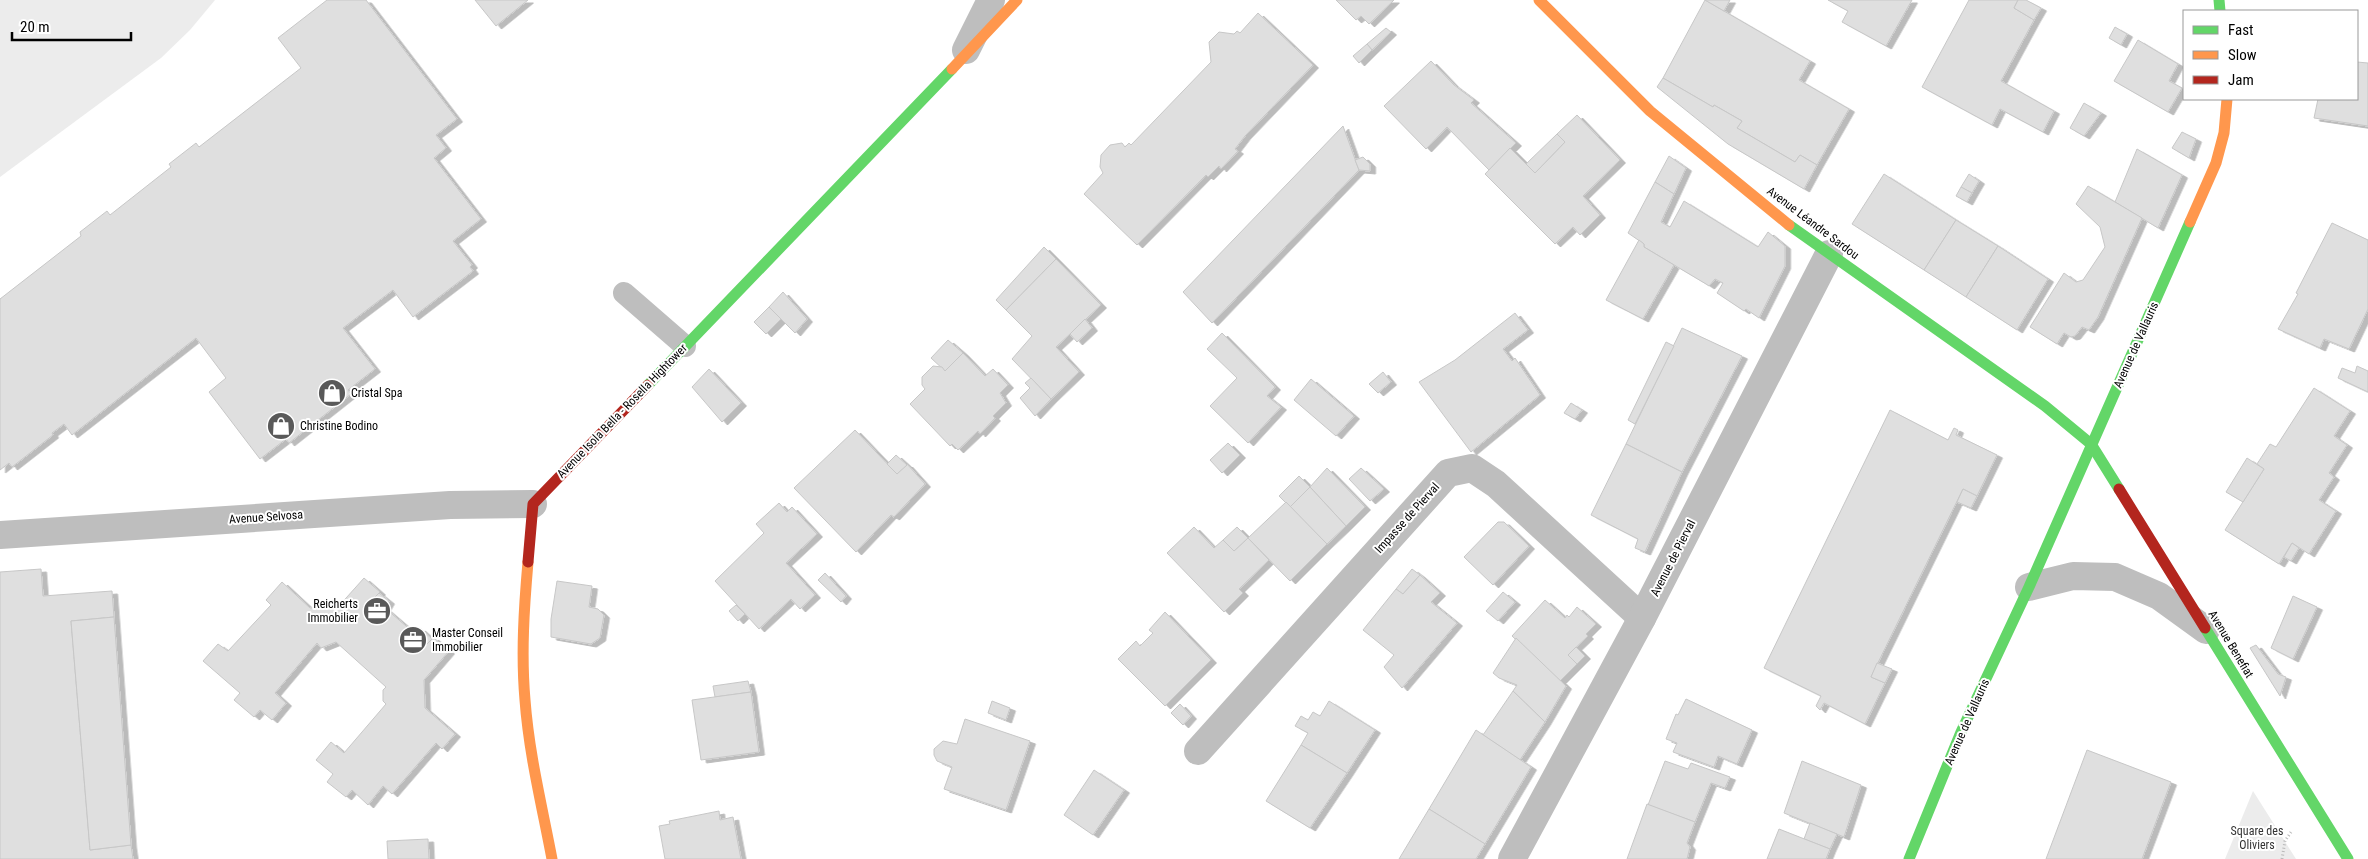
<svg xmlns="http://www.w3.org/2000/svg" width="2368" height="859" viewBox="0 0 2368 859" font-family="'Roboto Condensed',sans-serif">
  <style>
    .green { fill: #ececec }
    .building { fill: #dfdfdf; stroke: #c7c7c7; filter: url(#shadow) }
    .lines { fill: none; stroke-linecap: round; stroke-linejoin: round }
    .path { stroke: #b9b9b9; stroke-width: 3; stroke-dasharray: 1 2.5; stroke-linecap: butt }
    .lane { stroke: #bebebe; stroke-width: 22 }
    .street { stroke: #bebebe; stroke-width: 28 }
    .fast { stroke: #63d668; stroke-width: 11 }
    .slow { stroke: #ff974d; stroke-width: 11 }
    .jam { stroke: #b3261e; stroke-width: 11 }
    .labels { text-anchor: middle; stroke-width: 4; stroke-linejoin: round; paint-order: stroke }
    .street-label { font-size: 12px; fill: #000; stroke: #fff }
    .poi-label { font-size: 12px; fill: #000; stroke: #fff; text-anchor: start }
    .park-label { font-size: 12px; fill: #333; stroke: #fff }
  </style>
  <defs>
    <filter id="shadow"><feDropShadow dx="5.5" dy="3" stdDeviation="0" flood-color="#0004"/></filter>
  </defs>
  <rect width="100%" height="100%" fill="#fff"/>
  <g class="green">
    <path d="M 0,0 L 215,0 L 190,30 L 161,58 L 0,177 Z"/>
    <path d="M 2253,791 L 2296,859 L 2225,859 Z"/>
  </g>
  <g class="building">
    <path d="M 327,0 L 366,0 L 457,119 L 436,135 L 446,148 L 434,158 L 481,219 L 453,241 L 472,265 L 470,267 L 473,271 L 413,317 L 393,290 L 343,328 L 375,369 L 348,390 L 351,394 L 289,443 L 286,439 L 260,459 L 209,392 L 226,378 L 196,338 L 72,435 L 64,424 L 52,433 L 53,435 L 12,467 L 9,463 L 0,470 L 0,299 L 81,236 L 80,232 L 107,211 L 110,215 L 171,167 L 169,164 L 196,143 L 199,147 L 301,68 L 278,38 Z"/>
    <path d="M 475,0 L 528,0 L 496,26 Z"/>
    <path d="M 1336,0 L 1394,0 L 1369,24 L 1361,16 L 1356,20 Z"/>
    <path d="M 1705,0 L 1810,61 L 1799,80 L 1849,109 L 1817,165 L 1800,155 L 1795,162 L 1737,128 L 1742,121 L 1714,105 L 1713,107 L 1663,78 Z"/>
    <path d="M 1705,0 L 1730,0 L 1724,11 Z"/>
    <path d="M 1828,0 L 1912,0 L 1886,46 L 1842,22 L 1848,11 Z"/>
    <path d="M 1969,0 L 2018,0 L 2014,8 L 2034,20 L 2001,81 L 2054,111 L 2043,132 L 2000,109 L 1992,125 L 1922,87 Z"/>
    <path d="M 2018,0 L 2026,0 L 2041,8 L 2034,20 L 2014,8 Z"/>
    <path d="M 1258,13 L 1313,65 L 1245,136 L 1235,149 L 1238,151 L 1221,169 L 1219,166 L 1208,177 L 1206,175 L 1137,245 L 1084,194 L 1103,173 L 1100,167 L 1101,155 L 1110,145 L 1122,143 L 1125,147 L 1129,143 L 1131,145 L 1211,62 L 1209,42 L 1219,32 L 1234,34 L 1237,31 L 1240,33 Z"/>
    <path d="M 2115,27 L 2127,34 L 2121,45 L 2109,38 Z"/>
    <path d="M 1386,28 L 1391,32 L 1372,50 L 1367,44 Z"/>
    <path d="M 2138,40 L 2178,64 L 2169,81 L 2182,88 L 2168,112 L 2114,81 Z"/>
    <path d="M 1367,44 L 1372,50 L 1359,63 L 1353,56 Z"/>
    <path d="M 1431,61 L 1454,85 L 1474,100 L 1471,103 L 1516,143 L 1489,170 L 1447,127 L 1426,149 L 1384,106 Z"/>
    <path d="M 2357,62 L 2368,63 L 2368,126 L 2314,118 L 2318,99 L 2357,99 Z"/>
    <path d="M 1663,78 L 1713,107 L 1714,105 L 1742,121 L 1737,128 L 1795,162 L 1800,155 L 1817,165 L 1804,189 L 1728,144 L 1657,87 Z"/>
    <path d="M 2084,103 L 2101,113 L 2084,136 L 2070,128 Z"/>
    <path d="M 1577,115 L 1620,160 L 1583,196 L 1600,215 L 1580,235 L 1573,227 L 1555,244 L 1485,174 L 1510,148 L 1535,173 L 1565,142 L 1557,134 Z"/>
    <path d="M 1343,126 L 1359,170 L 1212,323 L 1183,292 Z"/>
    <path d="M 2182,132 L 2196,139 L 2189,158 L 2172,148 Z"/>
    <path d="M 1557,134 L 1565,142 L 1535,173 L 1526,164 Z"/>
    <path d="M 2137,149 L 2182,175 L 2158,228 L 2115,202 Z"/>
    <path d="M 1669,156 L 1686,168 L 1674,194 L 1655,182 Z"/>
    <path d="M 1363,157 L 1370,164 L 1370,171 L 1359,170 L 1355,160 Z"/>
    <path d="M 1884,174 L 1956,220 L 1924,270 L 1852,224 Z"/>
    <path d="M 1969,174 L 1979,181 L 1972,193 L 1961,187 Z"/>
    <path d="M 1655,182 L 1674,194 L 1661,222 L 1670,227 L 1684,201 L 1758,247 L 1768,232 L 1785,246 L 1785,266 L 1759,318 L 1746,309 L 1744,311 L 1717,293 L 1723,283 L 1715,279 L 1709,286 L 1706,284 L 1644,247 L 1644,244 L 1628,233 Z"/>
    <path d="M 2088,186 L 2142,218 L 2098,317 L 2089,330 L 2082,327 L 2075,336 L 2071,337 L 2064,333 L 2057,344 L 2030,327 L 2064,273 L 2076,282 L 2083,280 L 2105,247 L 2100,227 L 2076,204 Z"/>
    <path d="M 1961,187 L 1972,193 L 1967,202 L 1956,196 Z"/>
    <path d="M 1956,220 L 1998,246 L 1966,297 L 1924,270 Z"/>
    <path d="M 2332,223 L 2368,240 L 2368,309 L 2349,349 L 2324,339 L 2320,348 L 2278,329 L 2298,294 L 2296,293 Z"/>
    <path d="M 1639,240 L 1644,244 L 1644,247 L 1674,265 L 1643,319 L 1606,300 Z"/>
    <path d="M 1998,246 L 2048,279 L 2017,330 L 1966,297 Z"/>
    <path d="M 1044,247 L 1056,259 L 1006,310 L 996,300 Z"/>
    <path d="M 1056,259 L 1101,305 L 1056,347 L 1079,372 L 1051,399 L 1012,359 L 1032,336 L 1006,310 Z"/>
    <path d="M 783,292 L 807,319 L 795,333 L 769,307 Z"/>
    <path d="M 769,307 L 781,319 L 766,334 L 754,322 Z"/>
    <path d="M 1515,313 L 1528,330 L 1503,349 L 1512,361 L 1515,358 L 1540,395 L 1471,452 L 1419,382 L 1455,360 Z"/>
    <path d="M 1085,319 L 1092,328 L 1077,342 L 1070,334 Z"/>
    <path d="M 1682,328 L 1742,356 L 1682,472 L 1626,444 Z"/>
    <path d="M 1222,333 L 1275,387 L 1267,396 L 1281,407 L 1248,443 L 1210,406 L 1237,378 L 1207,349 Z"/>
    <path d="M 948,340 L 963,353 L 945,371 L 931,358 Z"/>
    <path d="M 1666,342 L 1674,346 L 1635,424 L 1628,420 Z"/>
    <path d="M 963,353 L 985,376 L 993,369 L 1008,385 L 1000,393 L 1006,403 L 993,416 L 995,418 L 980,434 L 978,431 L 958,450 L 952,444 L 950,446 L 910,404 L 925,389 L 922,385 L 922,377 L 933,366 L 942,367 L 945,371 Z"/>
    <path d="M 2357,366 L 2368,371 L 2368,392 L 2338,378 L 2342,368 L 2355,373 Z"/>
    <path d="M 709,369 L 741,403 L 722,422 L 692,387 Z"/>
    <path d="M 1383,372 L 1391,382 L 1378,393 L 1369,384 Z"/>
    <path d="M 1031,378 L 1051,399 L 1035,416 L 1020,398 L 1030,388 L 1025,383 Z"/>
    <path d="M 1311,379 L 1354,416 L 1336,436 L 1294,400 Z"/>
    <path d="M 2314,388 L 2350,411 L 2334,436 L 2347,445 L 2329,473 L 2334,477 L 2319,500 L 2336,511 L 2309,554 L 2292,543 L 2279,564 L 2225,530 L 2264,469 L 2257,464 L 2270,444 L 2276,447 Z"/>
    <path d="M 1571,403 L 1582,410 L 1575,419 L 1564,413 Z"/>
    <path d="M 1890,410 L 1948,440 L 1954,428 L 1958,430 L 1956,435 L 1997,455 L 1977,496 L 1963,489 L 1871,677 L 1885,683 L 1865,724 L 1824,703 L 1820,710 L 1816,706 L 1821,696 L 1764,668 Z"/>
    <path d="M 855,430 L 897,474 L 907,464 L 925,484 L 894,517 L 891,515 L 856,552 L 794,488 Z"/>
    <path d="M 1228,443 L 1240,455 L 1222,473 L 1210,460 Z"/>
    <path d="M 1626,444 L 1682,472 L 1645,552 L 1635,548 L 1638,539 L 1591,515 Z"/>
    <path d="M 896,455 L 907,465 L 897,474 L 887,464 Z"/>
    <path d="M 2247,458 L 2264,469 L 2243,502 L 2226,492 Z"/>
    <path d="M 1327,468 L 1365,507 L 1346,526 L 1310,487 Z"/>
    <path d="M 1361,468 L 1384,489 L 1370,501 L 1349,479 Z"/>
    <path d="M 1299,476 L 1310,487 L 1290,507 L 1279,496 Z"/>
    <path d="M 1310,487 L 1346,526 L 1327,544 L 1290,507 Z"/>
    <path d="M 1963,489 L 1977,496 L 1971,508 L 1957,502 Z"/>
    <path d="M 1286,502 L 1327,544 L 1290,581 L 1248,538 Z"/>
    <path d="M 779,503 L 787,512 L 792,507 L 817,534 L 786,563 L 815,595 L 800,609 L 791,599 L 759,629 L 715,581 L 764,533 L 756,524 Z"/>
    <path d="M 1498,522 L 1504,522 L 1529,546 L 1493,585 L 1464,557 Z"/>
    <path d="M 1194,527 L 1214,548 L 1223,540 L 1234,551 L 1248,538 L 1269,560 L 1239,589 L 1243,593 L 1224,612 L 1167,553 Z"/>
    <path d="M 1237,527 L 1248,538 L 1234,551 L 1223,540 Z"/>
    <path d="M 2292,543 L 2299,548 L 2291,561 L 2284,557 Z"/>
    <path d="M 41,569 L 43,596 L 112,591 L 114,617 L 71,621 L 90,850 L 131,845 L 133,859 L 0,859 L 0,572 Z"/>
    <path d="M 1412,569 L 1420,575 L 1403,594 L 1396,589 Z"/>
    <path d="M 825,573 L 846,596 L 841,602 L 818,580 Z"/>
    <path d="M 1420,575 L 1440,593 L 1431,602 L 1457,623 L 1402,688 L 1384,667 L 1394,655 L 1363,630 L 1396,589 L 1403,594 Z"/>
    <path d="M 364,578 L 380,592 L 374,598 L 385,608 L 427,644 L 433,637 L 449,651 L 424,680 L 425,708 L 455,734 L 442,749 L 436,743 L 392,794 L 383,786 L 368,805 L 352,790 L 346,797 L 327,782 L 333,774 L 316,760 L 331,742 L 344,753 L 386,704 L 383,701 L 383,690 L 386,687 L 336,642 L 321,648 L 317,643 L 275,693 L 286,703 L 272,720 L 260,710 L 254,717 L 234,700 L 240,693 L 203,661 L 218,644 L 228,651 L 271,605 L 266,600 L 282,582 L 310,608 L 338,607 Z"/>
    <path d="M 557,581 L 592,586 L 589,607 L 598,609 L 604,615 L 600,638 L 591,644 L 551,637 L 551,619 Z"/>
    <path d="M 1503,592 L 1515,602 L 1498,621 L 1486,611 Z"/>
    <path d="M 379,593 L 389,601 L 385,608 L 374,598 Z"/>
    <path d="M 2293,596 L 2317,607 L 2293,659 L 2271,648 Z"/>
    <path d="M 1545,600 L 1565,618 L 1567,615 L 1569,617 L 1577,607 L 1596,624 L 1586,634 L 1588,636 L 1568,655 L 1577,664 L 1560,681 L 1512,636 Z"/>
    <path d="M 736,605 L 745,614 L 738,621 L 729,611 Z"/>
    <path d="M 1165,612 L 1211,660 L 1165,706 L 1118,659 L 1136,641 L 1140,646 L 1153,633 L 1149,630 Z"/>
    <path d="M 114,617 L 131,845 L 90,850 L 71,621 Z"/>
    <path d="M 420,628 L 432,639 L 427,644 L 413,632 Z"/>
    <path d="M 1516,638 L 1566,686 L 1545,722 L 1513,691 L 1517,685 L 1499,678 L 1493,673 Z"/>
    <path d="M 2256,645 L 2278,674 L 2286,677 L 2280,696 L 2250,648 Z"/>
    <path d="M 1576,647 L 1585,656 L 1577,664 L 1568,655 Z"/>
    <path d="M 1877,663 L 1892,669 L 1885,683 L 1871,677 Z"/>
    <path d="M 748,681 L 751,692 L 715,697 L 713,686 Z"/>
    <path d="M 1513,691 L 1545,722 L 1520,760 L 1483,735 Z"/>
    <path d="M 751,692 L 759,752 L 701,760 L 692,700 Z"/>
    <path d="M 1686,699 L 1752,730 L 1737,764 L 1718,756 L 1714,767 L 1673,752 L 1677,743 L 1666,739 L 1676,714 L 1678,715 Z"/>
    <path d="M 992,701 L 1010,708 L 1006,720 L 988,713 Z"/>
    <path d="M 1329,701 L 1375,730 L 1347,773 L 1301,745 L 1308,733 L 1295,726 L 1301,716 L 1308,720 L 1313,712 L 1320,716 Z"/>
    <path d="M 1180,704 L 1191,716 L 1183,725 L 1171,713 Z"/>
    <path d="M 965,719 L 1030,741 L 1006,810 L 944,789 L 952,767 L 937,761 L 934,755 L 934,749 L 943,741 L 957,744 Z"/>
    <path d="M 1476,730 L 1531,767 L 1485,844 L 1429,809 Z"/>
    <path d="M 1301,745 L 1347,773 L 1310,828 L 1266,801 Z"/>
    <path d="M 2087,750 L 2171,782 L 2142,859 L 2046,859 Z"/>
    <path d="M 1665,761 L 1688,769 L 1691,763 L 1730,777 L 1725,788 L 1711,783 L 1695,822 L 1648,805 Z"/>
    <path d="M 1802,761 L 1861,785 L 1844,837 L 1784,813 Z"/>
    <path d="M 1094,770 L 1124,790 L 1093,835 L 1064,815 Z"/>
    <path d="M 1647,804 L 1695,822 L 1687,843 L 1690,847 L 1687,859 L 1627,859 Z"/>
    <path d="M 1429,809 L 1485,844 L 1476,859 L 1399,859 Z"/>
    <path d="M 719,811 L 720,820 L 733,817 L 741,859 L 665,859 L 659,826 L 670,824 L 669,821 Z"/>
    <path d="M 1810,823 L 1837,834 L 1830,849 L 1804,839 Z"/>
    <path d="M 1779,829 L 1830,849 L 1826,859 L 1767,859 Z"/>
    <path d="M 428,839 L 429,859 L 388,859 L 387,841 Z"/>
  </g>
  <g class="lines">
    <path class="path" d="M 2282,859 L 2285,841 L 2291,832"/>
    <path class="lane" d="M 624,293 L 685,346"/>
    <g class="street">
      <path d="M 966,50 L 991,0"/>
      <path d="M 0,535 L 450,505 L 533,504"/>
      <path d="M 2029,587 L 2073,576 L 2115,577 L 2159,596 L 2206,630"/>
      <path d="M 1198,751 L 1448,473 L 1472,468 L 1496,484 L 1642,618"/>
      <path d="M 1512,859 L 1642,618 L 1829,254"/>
    </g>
    <g class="fast">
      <path d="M 2219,0 L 2220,11"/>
      <path d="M 1789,225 L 2045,406 L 2091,444 L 2119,489"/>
      <path d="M 648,385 L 952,69"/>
      <path d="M 2205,628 L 2348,859"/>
      <path d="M 1909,859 L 1961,732 L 2029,587 L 2190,222"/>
    </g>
    <g class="slow">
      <path d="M 1539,0 L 1650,111 L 1789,225"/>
      <path d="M 952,69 L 1017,0"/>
      <path d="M 2190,222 L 2216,163 L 2224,133 L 2227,99"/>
      <path d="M 528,562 C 524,608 521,654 525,700 C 529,754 542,806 552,859"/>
    </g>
    <g class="jam">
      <path d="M 2119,489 L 2205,628"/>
      <path d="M 528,562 L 533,504 L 648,385"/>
    </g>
  </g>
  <defs>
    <symbol id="shop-disc" viewBox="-11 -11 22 22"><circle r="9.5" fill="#595959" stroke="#fff"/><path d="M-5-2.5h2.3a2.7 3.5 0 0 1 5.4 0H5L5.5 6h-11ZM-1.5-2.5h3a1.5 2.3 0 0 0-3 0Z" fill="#fff"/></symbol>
    <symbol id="office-disc" viewBox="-11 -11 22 22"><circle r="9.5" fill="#595959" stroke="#fff"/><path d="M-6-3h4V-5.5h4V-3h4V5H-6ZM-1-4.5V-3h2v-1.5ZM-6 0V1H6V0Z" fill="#fff"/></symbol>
  </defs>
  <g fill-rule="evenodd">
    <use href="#shop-disc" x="316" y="377" width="32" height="32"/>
    <use href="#shop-disc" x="265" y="410" width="32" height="32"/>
    <use href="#office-disc" x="361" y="595" width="32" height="32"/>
    <use href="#office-disc" x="397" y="624" width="32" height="32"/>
  </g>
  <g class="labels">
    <g class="street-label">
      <text transform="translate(1813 223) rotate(37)" y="4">Avenue Léandre Sardou</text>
      <text transform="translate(2136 345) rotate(-66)" y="4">Avenue de Vallauris</text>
      <text transform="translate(622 411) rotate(-46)" y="4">Avenue Isola Bella - Rosella Hightower</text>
      <text transform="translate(266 517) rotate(-4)" y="4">Avenue Selvosa</text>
      <text transform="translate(1407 518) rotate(-48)" y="4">Impasse de Pierval</text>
      <text transform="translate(1673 558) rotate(-63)" y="4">Avenue de Pierval</text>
      <text transform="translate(2231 644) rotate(59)" y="4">Avenue Benefiat</text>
      <text transform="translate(1967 722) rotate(-66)" y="4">Avenue de Vallauris</text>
    </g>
    <g class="poi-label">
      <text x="351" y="397">Cristal Spa</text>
      <text x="300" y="430">Christine Bodino</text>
      <text x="358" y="608" text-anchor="end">Reicherts<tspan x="358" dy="14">Immobilier</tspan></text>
      <text x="432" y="637">Master Conseil<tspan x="432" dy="14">Immobilier</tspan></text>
    </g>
    <g class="park-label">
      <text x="2257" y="835">Square des<tspan x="2257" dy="14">Oliviers</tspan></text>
    </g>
  </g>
  <rect x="2183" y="10" width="175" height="90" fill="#ffffff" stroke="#999999"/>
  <rect x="2193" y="26" width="25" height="8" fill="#63d668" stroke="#999999"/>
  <text x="2228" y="35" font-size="15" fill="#000000">Fast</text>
  <rect x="2193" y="51" width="25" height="8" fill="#ff974d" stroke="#999999"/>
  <text x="2228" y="60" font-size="15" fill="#000000">Slow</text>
  <rect x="2193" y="76" width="25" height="8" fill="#b3261e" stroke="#999999"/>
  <text x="2228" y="85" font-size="15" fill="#000000">Jam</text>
  <path d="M12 32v8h119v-8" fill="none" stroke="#000000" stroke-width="2.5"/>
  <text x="20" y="32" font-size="15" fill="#000000" stroke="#ffffff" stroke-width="4" paint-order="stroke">20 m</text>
</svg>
